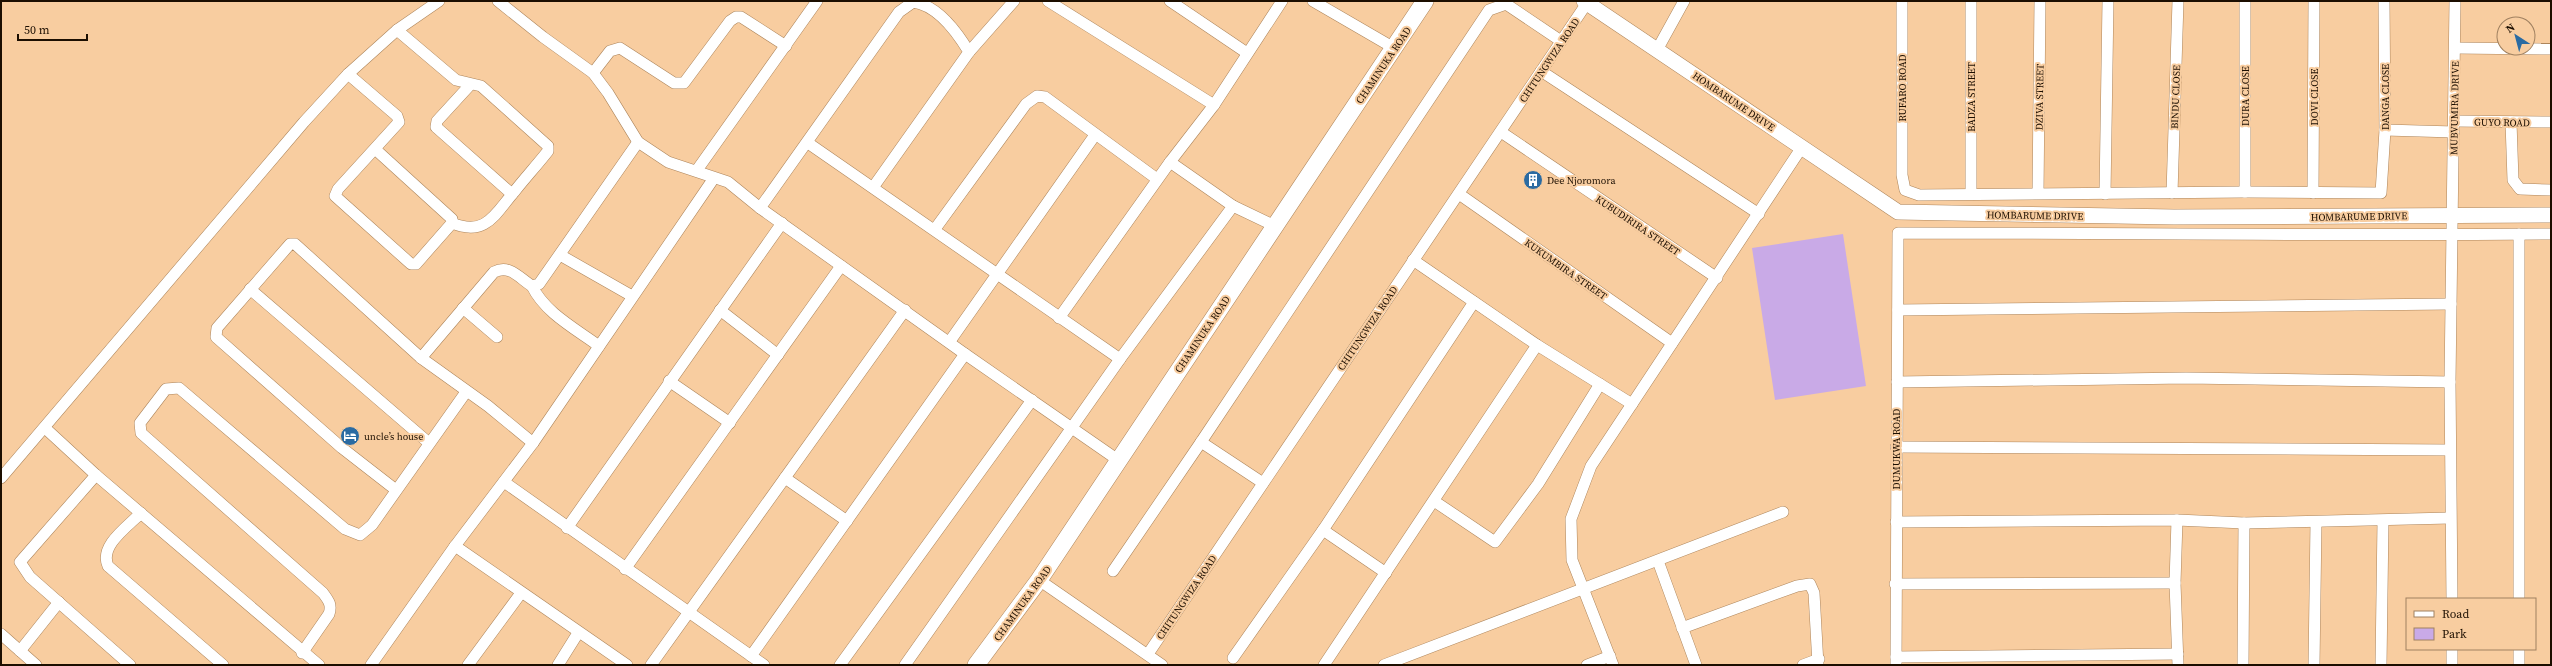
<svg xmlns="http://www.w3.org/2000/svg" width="2552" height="666" viewBox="0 0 2552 666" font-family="'Source Serif 4',serif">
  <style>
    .green { fill: #c9aae7 }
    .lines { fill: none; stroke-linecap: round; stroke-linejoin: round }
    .street-casing { stroke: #ad855b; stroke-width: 12 }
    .secondary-casing { stroke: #ad855b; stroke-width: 16 }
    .primary-casing { stroke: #ad855b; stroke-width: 18 }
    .street { stroke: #fff; stroke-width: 11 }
    .secondary { stroke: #fff; stroke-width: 15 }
    .primary { stroke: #fff; stroke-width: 17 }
    .labels { text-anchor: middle; stroke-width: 4; stroke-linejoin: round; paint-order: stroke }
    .street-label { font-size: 10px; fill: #1c0e00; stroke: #f8cda0 }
    .poi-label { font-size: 10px; fill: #1c0e00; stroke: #f8cda0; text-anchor: start }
  </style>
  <rect width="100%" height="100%" fill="#f8cda0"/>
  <path class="green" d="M 1843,234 L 1866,386 L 1775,400 L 1752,248 Z"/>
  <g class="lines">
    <defs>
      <g id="street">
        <path d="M 498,1 L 543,37 L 593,73 L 608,93 L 638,142 L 668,162 L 728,182 L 760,208 L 965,354 L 1118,460"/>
        <path d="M 1048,1 L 1214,105"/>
        <path d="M 1170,1 L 1247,53"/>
        <path d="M 1313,1 L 1394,48"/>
        <path d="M 1902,1 L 1902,175 L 1905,190 L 1919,195 L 2245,192 L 2381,193 L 2385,130 L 2384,1"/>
        <path d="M 397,30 L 456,80 L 481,86 L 548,146 L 548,151 C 537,165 525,178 514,192 C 495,214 486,237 452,223"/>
        <path d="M 2455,48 L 2551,49"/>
        <path d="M 1657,50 L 1684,1"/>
        <path d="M 969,52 L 1014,1"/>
        <path d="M 1541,71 L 1759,214"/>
        <path d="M 593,73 L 610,51 L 620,48 L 674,83 L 684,83 L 730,21 L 736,17 L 741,17 L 786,46"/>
        <path d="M 348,74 L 397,116 L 399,122 L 338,189 L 335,196 L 411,264 L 416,264 L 452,223 L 452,219 L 375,149"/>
        <path d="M 470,85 L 437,121 L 436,127 L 512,194"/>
        <path d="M 2454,121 L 2551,122"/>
        <path d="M 2511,122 L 2513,180 L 2520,189 L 2551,190"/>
        <path d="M 2385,130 L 2454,132"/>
        <path d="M 1501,132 L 1717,278"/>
        <path d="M 808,143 L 1120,359"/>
        <path d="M 1170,162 L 1214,105 L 1282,1"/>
        <path d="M 697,170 L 817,1"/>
        <path d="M 2245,192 L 2245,1"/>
        <path d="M 2038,193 L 2040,1"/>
        <path d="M 2172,193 L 2178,1"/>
        <path d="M 2313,193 L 2314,1"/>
        <path d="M 1459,194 L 1672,343"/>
        <path d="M 1971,194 L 1971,1"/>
        <path d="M 2105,194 L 2108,1"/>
        <path d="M 1233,206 L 1275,226"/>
        <path d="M 760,208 L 899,12 L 913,2 C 937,5 957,32 969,52 L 874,186"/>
        <path d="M 935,229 L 1026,104 L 1037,96 L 1045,97 L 1157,179"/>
        <path d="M 560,255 L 632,296"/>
        <path d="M 1413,260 L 1537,345 L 1632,404"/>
        <path d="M 532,286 C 545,313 576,329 599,346"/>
        <path d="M 250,289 L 429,443"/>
        <path d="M 463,308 L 497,337"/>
        <path d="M 720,310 L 778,355"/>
        <path d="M 1898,310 L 2451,304"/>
        <path d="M 950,341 L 1095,135"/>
        <path d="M 421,358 L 494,272 C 510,264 519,278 532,286 L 539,284 L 638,142"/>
        <path d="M 669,381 L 730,423"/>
        <path d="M 1897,382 L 2186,378 L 2450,382"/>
        <path d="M 45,428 L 96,475 L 319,665"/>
        <path d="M 1201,442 L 1263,483"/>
        <path d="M 1896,447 L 2450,450"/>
        <path d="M 96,475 L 20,562 L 30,577 L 130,665"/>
        <path d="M 1,478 L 304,122 L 348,74 L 397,30 L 439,1"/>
        <path d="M 785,478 L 847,521"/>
        <path d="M 504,482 L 764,665"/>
        <path d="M 396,490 L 342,448 L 216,337 L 217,328 L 290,244 L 295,244 L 421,358 L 488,406 L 533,443"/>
        <path d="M 1434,501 L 1495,542 L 1538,484 L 1600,384"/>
        <path d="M 141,513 C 127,527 99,546 108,566 L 223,665"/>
        <path d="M 2177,520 L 2175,583 L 2178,665"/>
        <path d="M 1896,522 L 2177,520 L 2244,523 L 2450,518"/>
        <path d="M 567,528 L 782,223"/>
        <path d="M 1323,530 L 1386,573"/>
        <path d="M 455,546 L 627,665"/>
        <path d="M 1658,561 L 1696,665"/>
        <path d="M 625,569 L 841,266"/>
        <path d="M 1113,571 L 1201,442 L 1489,10 L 1506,4 L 1561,41"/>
        <path d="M 1039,580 L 1162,665"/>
        <path d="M 1895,584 L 2175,583"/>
        <path d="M 2452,599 L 2450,382 L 2455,1"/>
        <path d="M 2519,599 L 2519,234"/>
        <path d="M 1682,628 L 1797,586 L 1810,584 L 1814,593 L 1818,665"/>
        <path d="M 1,634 L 36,665"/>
        <path d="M 2452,649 L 2452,665"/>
        <path d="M 2519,649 L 2519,665"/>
        <path d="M 20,651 L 59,602"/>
        <path d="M 302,653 L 329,614 C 332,605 329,601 323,593 L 141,433 L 140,423 L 166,389 L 179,388 L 345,529 L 360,535 L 372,525 L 466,392"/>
        <path d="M 1148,654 L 1587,3"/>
        <path d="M 751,656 L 965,354"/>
        <path d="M 1896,657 L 2178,654"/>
        <path d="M 1233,658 L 1323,530 L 1474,302"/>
        <path d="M 371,665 L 455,546 L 533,443 L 714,178"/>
        <path d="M 468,665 L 521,593"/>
        <path d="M 558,665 L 578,633"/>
        <path d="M 651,665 L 905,310"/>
        <path d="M 840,665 L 1032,400"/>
        <path d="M 905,665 L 1120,359 L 1233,206 L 1170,162 L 1059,318"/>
        <path d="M 1324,665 L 1537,345"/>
        <path d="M 1384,665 L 1783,512"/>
        <path d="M 1587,665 L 1610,656"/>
        <path d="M 1613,665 L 1572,560 L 1571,519 L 1591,466 L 1802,147"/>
        <path d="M 1803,665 L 1819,659"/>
        <path d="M 1896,665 L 1898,233 C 2116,233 2333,236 2551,234"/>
        <path d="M 2243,665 L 2244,523"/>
        <path d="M 2314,665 L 2316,522"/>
        <path d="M 2381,665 L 2383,521"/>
      </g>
      <path id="secondary" d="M 1584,1 L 1898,212 L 2174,217 L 2551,215"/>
      <path id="primary" d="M 976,665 L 1039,580 L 1425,1"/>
    </defs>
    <use href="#street" class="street-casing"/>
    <use href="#secondary" class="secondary-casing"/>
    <use href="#primary" class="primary-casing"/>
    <use href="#street" class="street"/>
    <use href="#secondary" class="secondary"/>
    <use href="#primary" class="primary"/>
  </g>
  <defs>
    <symbol id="building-disc" viewBox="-11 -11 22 22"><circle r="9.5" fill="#2b6ba2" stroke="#f8cda0"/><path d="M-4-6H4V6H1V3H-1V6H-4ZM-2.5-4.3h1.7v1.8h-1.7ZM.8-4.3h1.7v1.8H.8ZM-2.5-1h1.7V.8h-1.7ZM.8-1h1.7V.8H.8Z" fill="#fff"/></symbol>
    <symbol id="hotel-disc" viewBox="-11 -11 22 22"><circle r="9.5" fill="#2b6ba2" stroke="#f8cda0"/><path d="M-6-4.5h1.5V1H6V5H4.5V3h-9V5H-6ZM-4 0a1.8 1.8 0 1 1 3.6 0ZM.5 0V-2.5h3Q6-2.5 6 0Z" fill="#fff"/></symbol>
  </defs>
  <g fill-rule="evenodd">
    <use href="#building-disc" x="1522" y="169" width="22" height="22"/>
    <use href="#hotel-disc" x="339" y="425" width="22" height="22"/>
  </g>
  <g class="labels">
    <g class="street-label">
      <text transform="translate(1549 60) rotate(-56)" y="4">CHITUNGWIZA ROAD</text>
      <text transform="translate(1383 65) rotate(-56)" y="4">CHAMINUKA ROAD</text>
      <text transform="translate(1902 88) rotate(-90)" y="4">RUFARO ROAD</text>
      <text transform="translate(2245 96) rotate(-90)" y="4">DURA CLOSE</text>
      <text transform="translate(1971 97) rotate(-90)" y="4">BADZA STREET</text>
      <text transform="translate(2039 97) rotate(-89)" y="4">DZIVA STREET</text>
      <text transform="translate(2175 97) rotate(-88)" y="4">BINDU CLOSE</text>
      <text transform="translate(2314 97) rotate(-90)" y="4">DOVI CLOSE</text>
      <text transform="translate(2385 97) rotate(-90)" y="4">DANGA CLOSE</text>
      <text transform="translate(1734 101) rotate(34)" y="4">HOMBARUME DRIVE</text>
      <text transform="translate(2454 108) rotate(-89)" y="4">MUBVUMIRA DRIVE</text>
      <text transform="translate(2502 122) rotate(1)" y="4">GUYO ROAD</text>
      <text transform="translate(2035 215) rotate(1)" y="4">HOMBARUME DRIVE</text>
      <text transform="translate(2359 216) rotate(-1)" y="4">HOMBARUME DRIVE</text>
      <text transform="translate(1638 225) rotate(34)" y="4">KUBUDIRIRA STREET</text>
      <text transform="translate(1566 269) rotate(35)" y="4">KUKUMBIRA STREET</text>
      <text transform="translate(1367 328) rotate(-56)" y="4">CHITUNGWIZA ROAD</text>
      <text transform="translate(1202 334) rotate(-56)" y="4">CHAMINUKA ROAD</text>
      <text transform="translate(1896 449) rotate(-90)" y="4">DUMUKWA ROAD</text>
      <text transform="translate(1186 597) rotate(-56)" y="4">CHITUNGWIZA ROAD</text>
      <text transform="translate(1022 603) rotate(-54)" y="4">CHAMINUKA ROAD</text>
    </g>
    <g class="poi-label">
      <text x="1547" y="184">Dee Njoromora</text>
      <text x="364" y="440">uncle’s house</text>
    </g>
  </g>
  <rect width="2552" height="666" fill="none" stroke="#1c0e00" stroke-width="4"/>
  <rect x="2406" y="598" width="130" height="52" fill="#f8cda0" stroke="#a08160"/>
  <rect x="2414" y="611" width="20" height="6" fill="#ffffff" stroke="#a08160"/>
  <text x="2442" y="618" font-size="12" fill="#1c0e00">Road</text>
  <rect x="2414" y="628" width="20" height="12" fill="#c9aae7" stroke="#a08160"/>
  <text x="2442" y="638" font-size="12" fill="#1c0e00">Park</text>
  <g transform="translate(2516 36) rotate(324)"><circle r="19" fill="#f8cda0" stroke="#a08160"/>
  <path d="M0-3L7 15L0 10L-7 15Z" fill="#2b6ba2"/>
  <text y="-6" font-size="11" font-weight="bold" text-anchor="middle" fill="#1c0e00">N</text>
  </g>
  <path d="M18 34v6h69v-6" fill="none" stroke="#1c0e00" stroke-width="2"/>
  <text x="24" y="34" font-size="12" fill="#1c0e00" stroke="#f8cda0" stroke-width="3" paint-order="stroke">50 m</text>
</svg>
